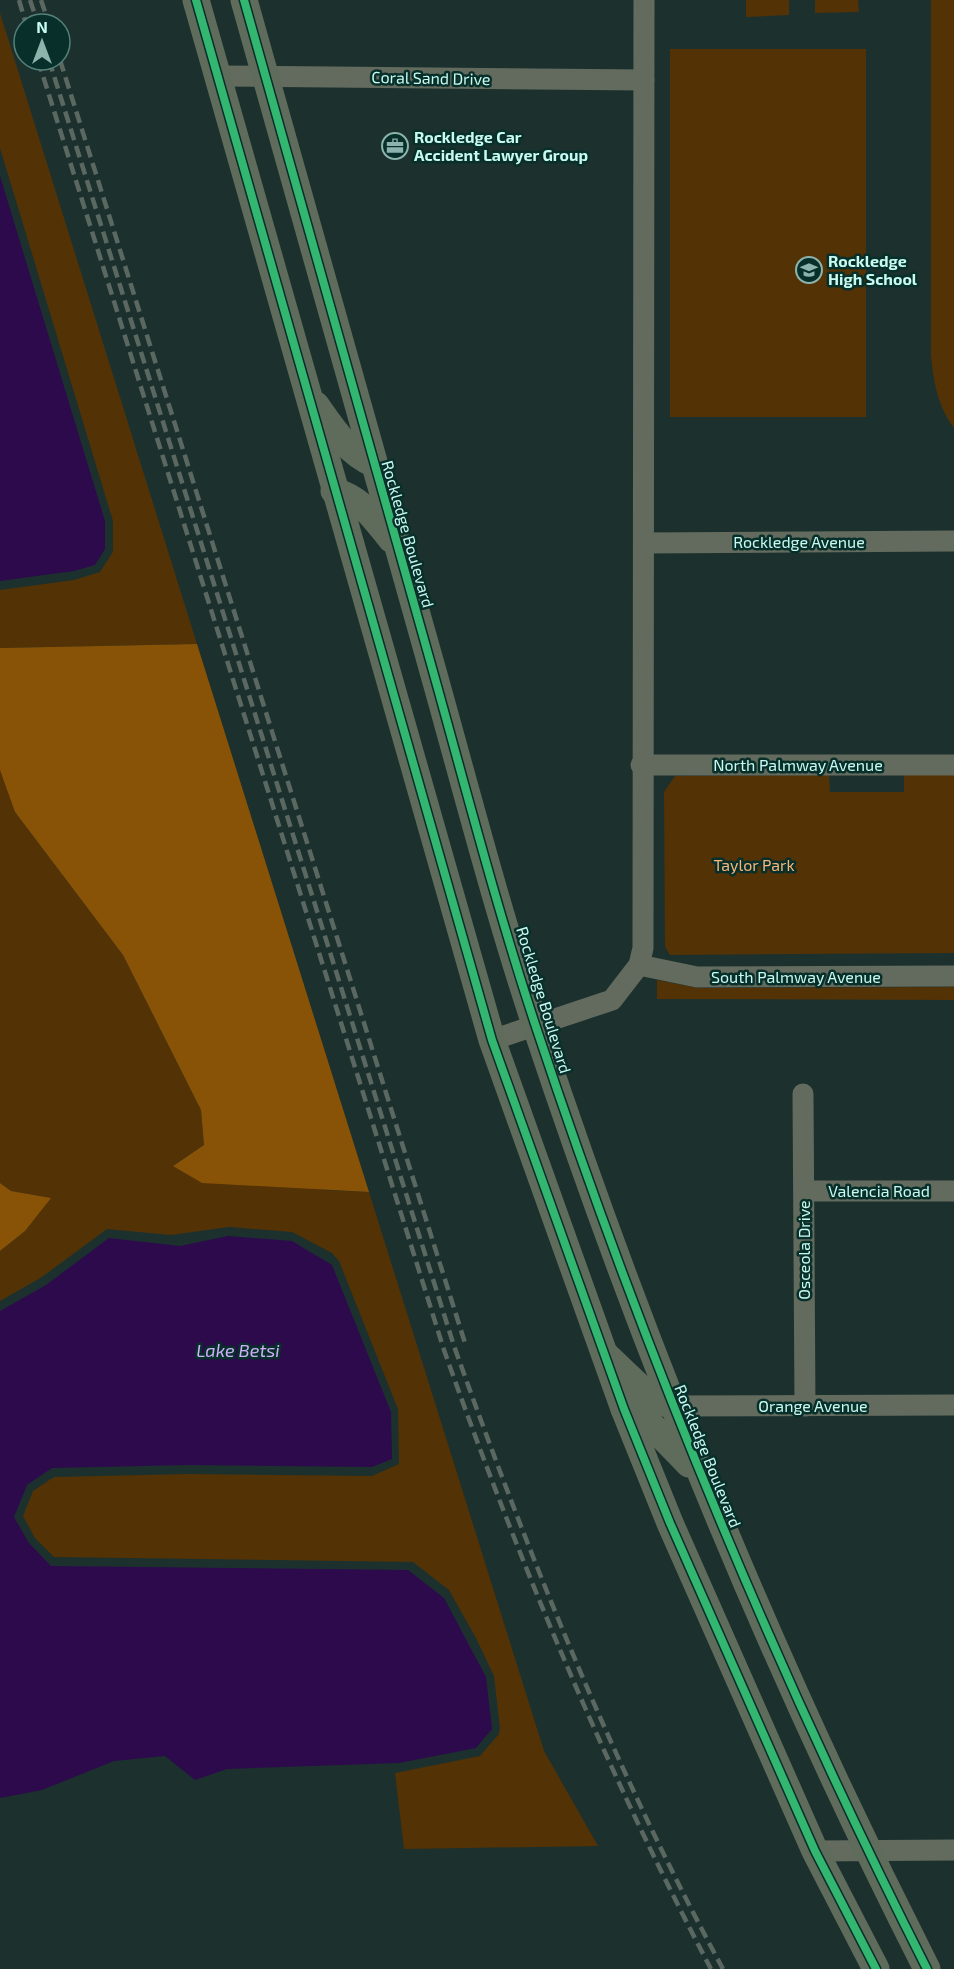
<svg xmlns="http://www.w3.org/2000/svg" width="954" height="1969" viewBox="0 0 954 1969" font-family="'Exo 2',sans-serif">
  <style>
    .green { fill: #533206 }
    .forest { fill: #885306 }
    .water { fill: #2c0a4c }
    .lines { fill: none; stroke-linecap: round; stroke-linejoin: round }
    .minor { stroke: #636b5e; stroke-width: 21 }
    .major { stroke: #5f6c5c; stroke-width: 27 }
    .rail { stroke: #5b6861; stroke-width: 4.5; stroke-dasharray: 12 6; stroke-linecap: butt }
    .cycleway-casing { stroke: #082f2a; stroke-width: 11 }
    .cycleway { stroke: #33b770; stroke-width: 8 }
    .labels { text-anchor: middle; stroke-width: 5; stroke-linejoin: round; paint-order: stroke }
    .street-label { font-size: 16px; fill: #c7fbf2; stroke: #082f2a }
    .poi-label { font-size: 16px; font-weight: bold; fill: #c7fbf2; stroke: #082f2a; text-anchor: start }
    .park-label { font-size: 16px; fill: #f7b67a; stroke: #082f2a }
    .water-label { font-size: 18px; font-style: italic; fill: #cfb0fa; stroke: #082f2a }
  </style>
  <rect width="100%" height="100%" fill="#1c312e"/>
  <g class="green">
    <path d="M 746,0 L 789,0 L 789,15 L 746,17 Z"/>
    <path d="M 815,0 L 858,0 L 859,12 L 815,13 Z"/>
    <path d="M 931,0 L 954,0 L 954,428 C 938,407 933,381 931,355 Z"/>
    <path d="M 0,13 L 197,644 L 0,648 L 0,590 L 74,580 L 100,572 L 113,552 L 113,521 L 0,148 Z"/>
    <rect x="670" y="49" width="196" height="368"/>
    <path d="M 0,770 L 3,771 L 15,812 L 123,955 L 201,1110 L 204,1145 L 174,1165 L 325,1190 L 369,1192 L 544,1751 L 598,1846 L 404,1849 L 395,1773 L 480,1756 L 499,1734 L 500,1728 L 494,1676 L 476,1638 L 449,1590 L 413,1562 L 54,1557 L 35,1538 L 23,1516 L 33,1491 L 54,1477 L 188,1474 L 372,1476 L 399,1464 L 398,1409 L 339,1261 L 332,1253 L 292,1232 L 229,1227 L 171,1235 L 107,1229 L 42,1277 L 0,1301 L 0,1251 L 25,1231 L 50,1198 L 11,1191 L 0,1183 Z"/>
    <path d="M 954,774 L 954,953 L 670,955 L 665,947 L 664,792 L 675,776 L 829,775 L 830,792 L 904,792 L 904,775 Z"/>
    <path d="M 657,980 L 697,988 L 954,987 L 954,1000 L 657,999 Z"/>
  </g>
  <g class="forest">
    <path d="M 197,644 L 369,1192 L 202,1183 L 173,1166 L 204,1145 L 201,1110 L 123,955 L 15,812 L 0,770 L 0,648 Z"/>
    <path d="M 0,1183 L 11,1191 L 51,1198 L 25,1231 L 0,1251 Z"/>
  </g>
  <g class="water">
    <path d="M 0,176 L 105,521 L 105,549 L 95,565 L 74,571 L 0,581 Z"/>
    <path d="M 228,1236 L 292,1241 L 332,1265 L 391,1412 L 392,1459 L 372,1467 L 188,1465 L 52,1468 L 27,1485 L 14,1517 L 29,1543 L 51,1566 L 408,1570 L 444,1598 L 486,1677 L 492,1729 L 476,1748 L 399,1763 L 227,1769 L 195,1780 L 165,1756 L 114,1761 L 42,1790 L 0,1798 L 0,1311 L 46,1285 L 109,1238 L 180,1246 Z"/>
  </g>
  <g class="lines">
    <g class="minor">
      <path d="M 217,76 L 644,80"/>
      <path d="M 644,543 L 954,541"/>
      <path d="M 641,765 L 954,765"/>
      <path d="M 639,965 L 697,977 L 954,976"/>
      <path d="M 492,1040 L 612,1000 L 639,965 L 643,948 L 644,0"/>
      <path d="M 803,1094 L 805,1406"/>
      <path d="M 804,1191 L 954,1191"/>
      <path d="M 673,1406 L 954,1405"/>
      <path d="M 815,1851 L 954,1850"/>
    </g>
    <g class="major">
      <path d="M 196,0 L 492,1040 L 624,1409 L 670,1523 L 815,1851 L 876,1969"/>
      <path d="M 244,0 C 305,219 367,438 429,657 C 464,781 496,907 537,1030 C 644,1352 773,1666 927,1969"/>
      <path d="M 316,405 C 333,429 347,452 374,464"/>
      <path d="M 334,491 C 361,498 374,518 391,539"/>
      <path d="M 608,1357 L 651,1398 L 673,1406"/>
      <path d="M 624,1409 L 651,1425 L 689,1464"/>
    </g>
    <g class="rail">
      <path d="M 19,0 L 26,24"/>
      <path d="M 30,0 L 38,24"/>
      <path d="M 41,0 L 49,24"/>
      <path d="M 38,60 L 444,1350 C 519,1562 606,1770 711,1969"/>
      <path d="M 49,60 L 454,1346 C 530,1559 615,1770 723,1969"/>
      <path d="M 60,60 L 465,1343"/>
    </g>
    <defs>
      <g id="cycleway">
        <path d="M 196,0 L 492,1040 L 624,1409 L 670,1523 L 815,1851 L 876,1969"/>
        <path d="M 244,0 C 305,219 367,438 429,657 C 464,781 496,907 537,1030 C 644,1352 773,1666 927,1969"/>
      </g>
    </defs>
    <use href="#cycleway" class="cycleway-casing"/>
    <use href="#cycleway" class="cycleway"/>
  </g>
  <defs>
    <symbol id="office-ring" viewBox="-11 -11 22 22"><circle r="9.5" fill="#082f2a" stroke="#8bb4ad" stroke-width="1.5"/><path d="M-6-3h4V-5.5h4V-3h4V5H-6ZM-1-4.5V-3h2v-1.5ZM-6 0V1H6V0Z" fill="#8bb4ad"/></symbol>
    <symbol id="school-ring" viewBox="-11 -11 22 22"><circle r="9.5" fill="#082f2a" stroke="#8bb4ad" stroke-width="1.5"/><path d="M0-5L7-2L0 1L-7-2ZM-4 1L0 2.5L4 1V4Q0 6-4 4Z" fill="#8bb4ad"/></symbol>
  </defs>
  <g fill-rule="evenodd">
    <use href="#office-ring" x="380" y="131" width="30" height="30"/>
    <use href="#school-ring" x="794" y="255" width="30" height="30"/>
  </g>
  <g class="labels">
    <g class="street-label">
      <text transform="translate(431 78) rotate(1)" y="6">Coral Sand Drive</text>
      <text transform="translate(408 534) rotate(74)" y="6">Rockledge Boulevard</text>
      <text x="799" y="548">Rockledge Avenue</text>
      <text x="798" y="771">North Palmway Avenue</text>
      <text x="796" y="983">South Palmway Avenue</text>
      <text transform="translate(544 1000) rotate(73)" y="6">Rockledge Boulevard</text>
      <text x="879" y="1197">Valencia Road</text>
      <text transform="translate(804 1250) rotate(-90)" y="6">Osceola Drive</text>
      <text x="813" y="1412">Orange Avenue</text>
      <text transform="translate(708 1456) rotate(68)" y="6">Rockledge Boulevard</text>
    </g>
    <g class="poi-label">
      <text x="414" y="143">Rockledge Car<tspan x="414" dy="18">Accident Lawyer Group</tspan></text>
      <text x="828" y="267">Rockledge<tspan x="828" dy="18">High School</tspan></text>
    </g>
    <g class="park-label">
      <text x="754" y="871">Taylor Park</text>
    </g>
    <g class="water-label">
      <text x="238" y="1357">Lake Betsi</text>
    </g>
  </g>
  <g transform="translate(42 42)"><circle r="28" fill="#082f2a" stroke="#54817a" stroke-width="1.5"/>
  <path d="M0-4.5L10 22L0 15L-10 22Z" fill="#8bb4ad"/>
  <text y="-9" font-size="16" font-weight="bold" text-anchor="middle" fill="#c7fbf2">N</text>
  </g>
</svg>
